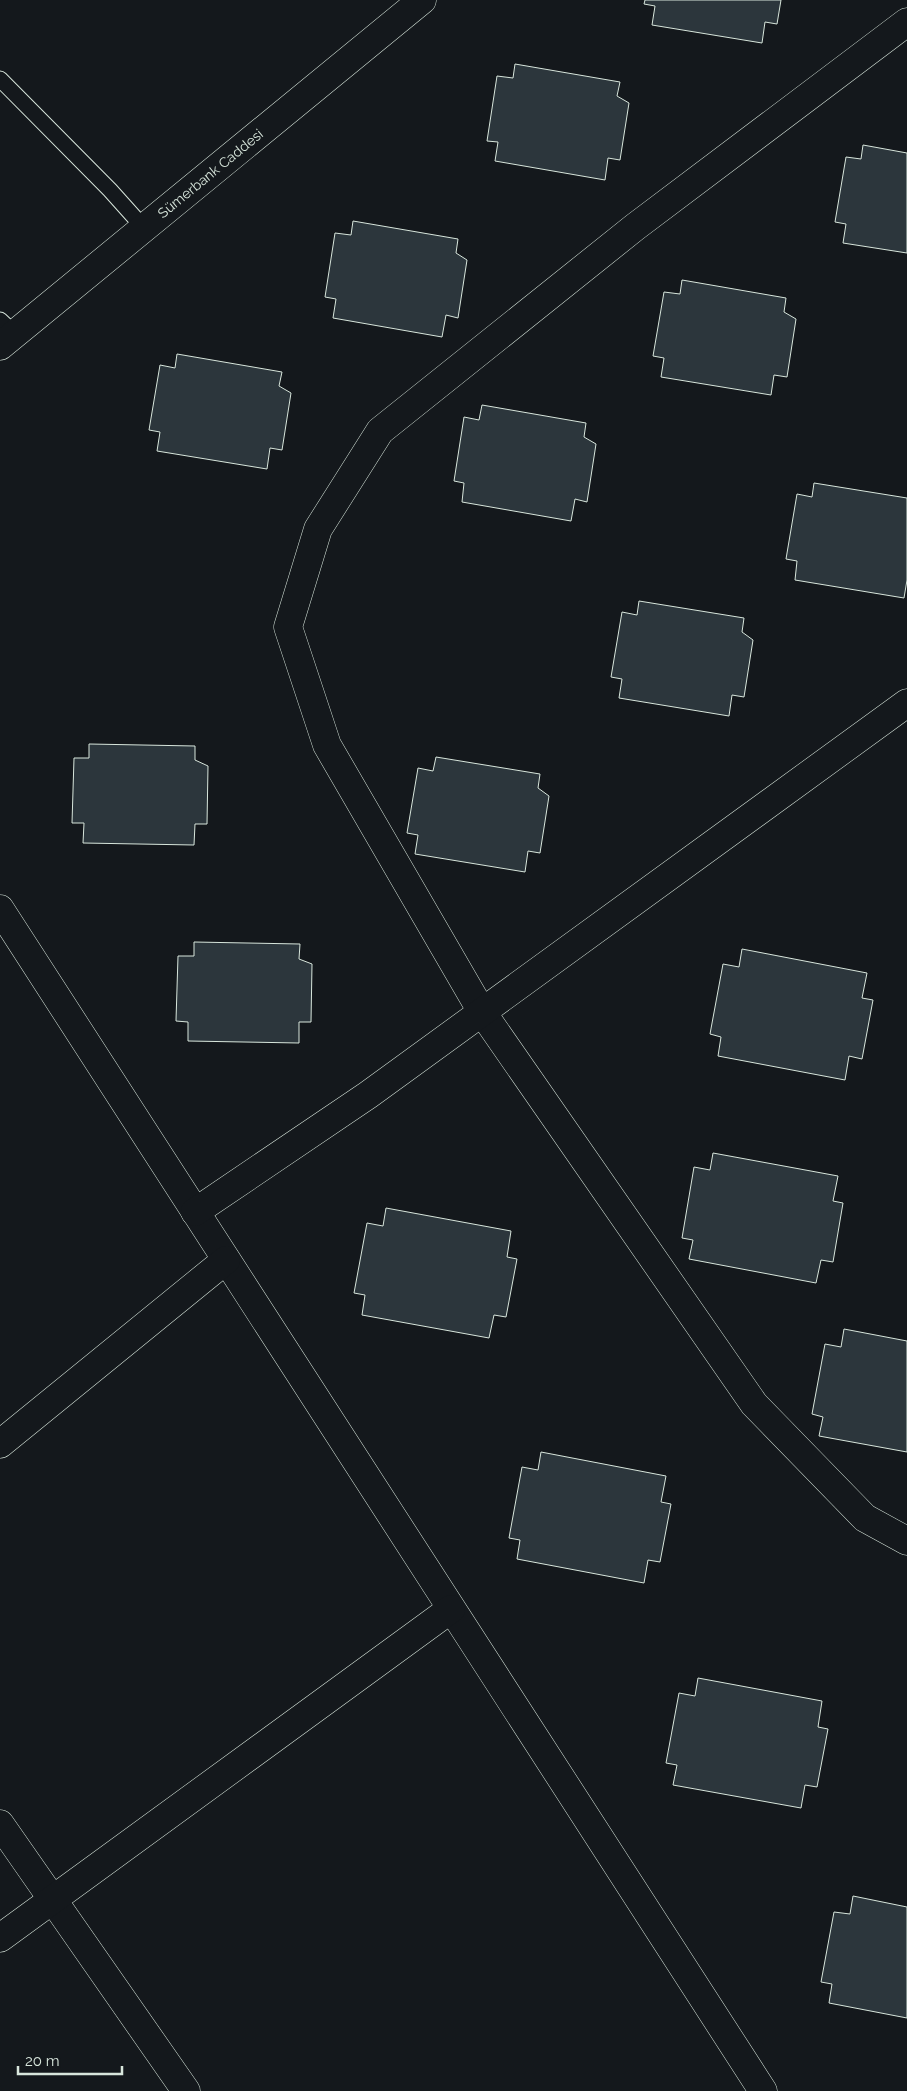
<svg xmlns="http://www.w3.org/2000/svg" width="907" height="2091" viewBox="0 0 907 2091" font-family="Raleway,sans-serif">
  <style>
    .building { fill: #2c363c; stroke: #d8e6dc }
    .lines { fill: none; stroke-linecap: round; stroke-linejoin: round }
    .service-casing { stroke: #d8e6dc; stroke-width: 17 }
    .minor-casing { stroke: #d8e6dc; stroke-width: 29 }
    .tertiary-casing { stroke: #d8e6dc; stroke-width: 29 }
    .service { stroke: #14181c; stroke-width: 15 }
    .minor { stroke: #14181c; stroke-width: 28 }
    .tertiary { stroke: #14181c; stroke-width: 28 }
    .labels { text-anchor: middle; stroke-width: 4; stroke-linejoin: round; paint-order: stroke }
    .street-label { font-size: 14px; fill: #d8e6dc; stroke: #14181c }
  </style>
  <rect width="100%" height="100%" fill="#14181c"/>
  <g class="building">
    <path d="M 645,0 L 781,0 L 777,24 L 765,22 L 762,43 L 652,25 L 655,6 L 644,4 Z"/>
    <path d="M 515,64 L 620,82 L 617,96 L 629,103 L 620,160 L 608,158 L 605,180 L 495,161 L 498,142 L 487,141 L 497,76 L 513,78 Z"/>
    <path d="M 863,145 L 907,153 L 907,253 L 843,243 L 846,224 L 835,222 L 846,157 L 861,159 Z"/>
    <path d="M 353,221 L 458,239 L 456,253 L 467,260 L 458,318 L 446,315 L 442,337 L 333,318 L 336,299 L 325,297 L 335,233 L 351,235 Z"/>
    <path d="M 682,280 L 786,298 L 784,312 L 796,319 L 787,377 L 774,375 L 771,395 L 661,377 L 664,358 L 653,356 L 664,292 L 680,294 Z"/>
    <path d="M 177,354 L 282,372 L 279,386 L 291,393 L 282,450 L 270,448 L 267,469 L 157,451 L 160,432 L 149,430 L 160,365 L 175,368 Z"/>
    <path d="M 482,405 L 586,423 L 584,437 L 596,444 L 587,502 L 575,499 L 571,521 L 462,502 L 464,483 L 454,481 L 464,417 L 479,420 Z"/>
    <path d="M 814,483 L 907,498 L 907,580 L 904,598 L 795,580 L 797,561 L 786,559 L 797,494 L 812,497 Z"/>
    <path d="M 639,601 L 744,618 L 742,632 L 753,640 L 744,697 L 732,695 L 729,716 L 619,698 L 622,679 L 611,677 L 622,612 L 637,615 Z"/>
    <path d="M 89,744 L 195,746 L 195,760 L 208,766 L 207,824 L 195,824 L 194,845 L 83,843 L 84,823 L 72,823 L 74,758 L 89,758 Z"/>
    <path d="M 436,757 L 540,774 L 538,788 L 549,796 L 540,853 L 528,851 L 525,872 L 415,854 L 418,835 L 407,833 L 418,768 L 433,771 Z"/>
    <path d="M 194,942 L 300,944 L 299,959 L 312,964 L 311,1022 L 299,1022 L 299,1043 L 188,1041 L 188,1022 L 176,1021 L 178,956 L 194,956 Z"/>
    <path d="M 742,949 L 867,973 L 862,998 L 873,1000 L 862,1059 L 849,1056 L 845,1080 L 718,1056 L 721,1037 L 710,1034 L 723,964 L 739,967 Z"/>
    <path d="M 713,1153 L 838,1176 L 833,1201 L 843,1203 L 833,1262 L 821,1260 L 816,1283 L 689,1259 L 693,1240 L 682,1238 L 694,1167 L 710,1170 Z"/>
    <path d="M 386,1208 L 511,1231 L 507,1257 L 517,1259 L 506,1317 L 494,1315 L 489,1338 L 362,1315 L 365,1295 L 354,1293 L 367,1223 L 383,1226 Z"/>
    <path d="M 844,1329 L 907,1341 L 907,1452 L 819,1436 L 823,1417 L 812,1414 L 825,1344 L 841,1347 Z"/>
    <path d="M 541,1452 L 666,1476 L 661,1502 L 671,1504 L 660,1562 L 648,1560 L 644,1583 L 517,1559 L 520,1540 L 509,1538 L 522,1467 L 538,1470 Z"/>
    <path d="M 698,1678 L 822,1701 L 818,1727 L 828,1729 L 817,1787 L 805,1785 L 801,1808 L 673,1785 L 677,1765 L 666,1763 L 679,1693 L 695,1696 Z"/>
    <path d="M 853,1896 L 907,1907 L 907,2018 L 829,2003 L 832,1984 L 821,1982 L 834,1912 L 850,1914 Z"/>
  </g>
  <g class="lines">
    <defs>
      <g id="service">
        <path d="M 0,79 L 110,190 L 144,228"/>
        <path d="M 0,320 L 15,334"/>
      </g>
      <g id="minor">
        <path d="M 907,22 L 635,227 L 380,431 L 318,529 L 288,627 L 327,745 L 482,1012 L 754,1404 L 865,1518 L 907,1541"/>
        <path d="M 0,909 L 763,2091"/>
        <path d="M 195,1212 L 368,1095 L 907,703"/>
        <path d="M 0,1444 L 226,1260"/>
        <path d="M 0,1824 L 186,2091"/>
        <path d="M 0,1938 L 451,1609"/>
      </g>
      <g id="tertiary">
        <path id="s1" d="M 0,346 L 422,0"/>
      </g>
    </defs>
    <use href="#service" class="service-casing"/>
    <use href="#minor" class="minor-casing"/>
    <use href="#tertiary" class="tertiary-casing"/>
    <use href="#service" class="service"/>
    <use href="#minor" class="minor"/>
    <use href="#tertiary" class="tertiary"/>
  </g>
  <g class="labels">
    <g class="street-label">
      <text dy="5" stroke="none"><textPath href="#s1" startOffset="272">Sümerbank Caddesi</textPath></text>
    </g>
  </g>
  <path d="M18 2066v8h104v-8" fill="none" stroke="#d8e6dc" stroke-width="2.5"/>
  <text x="25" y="2066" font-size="15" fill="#d8e6dc" stroke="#14181c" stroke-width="4" paint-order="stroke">20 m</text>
</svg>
